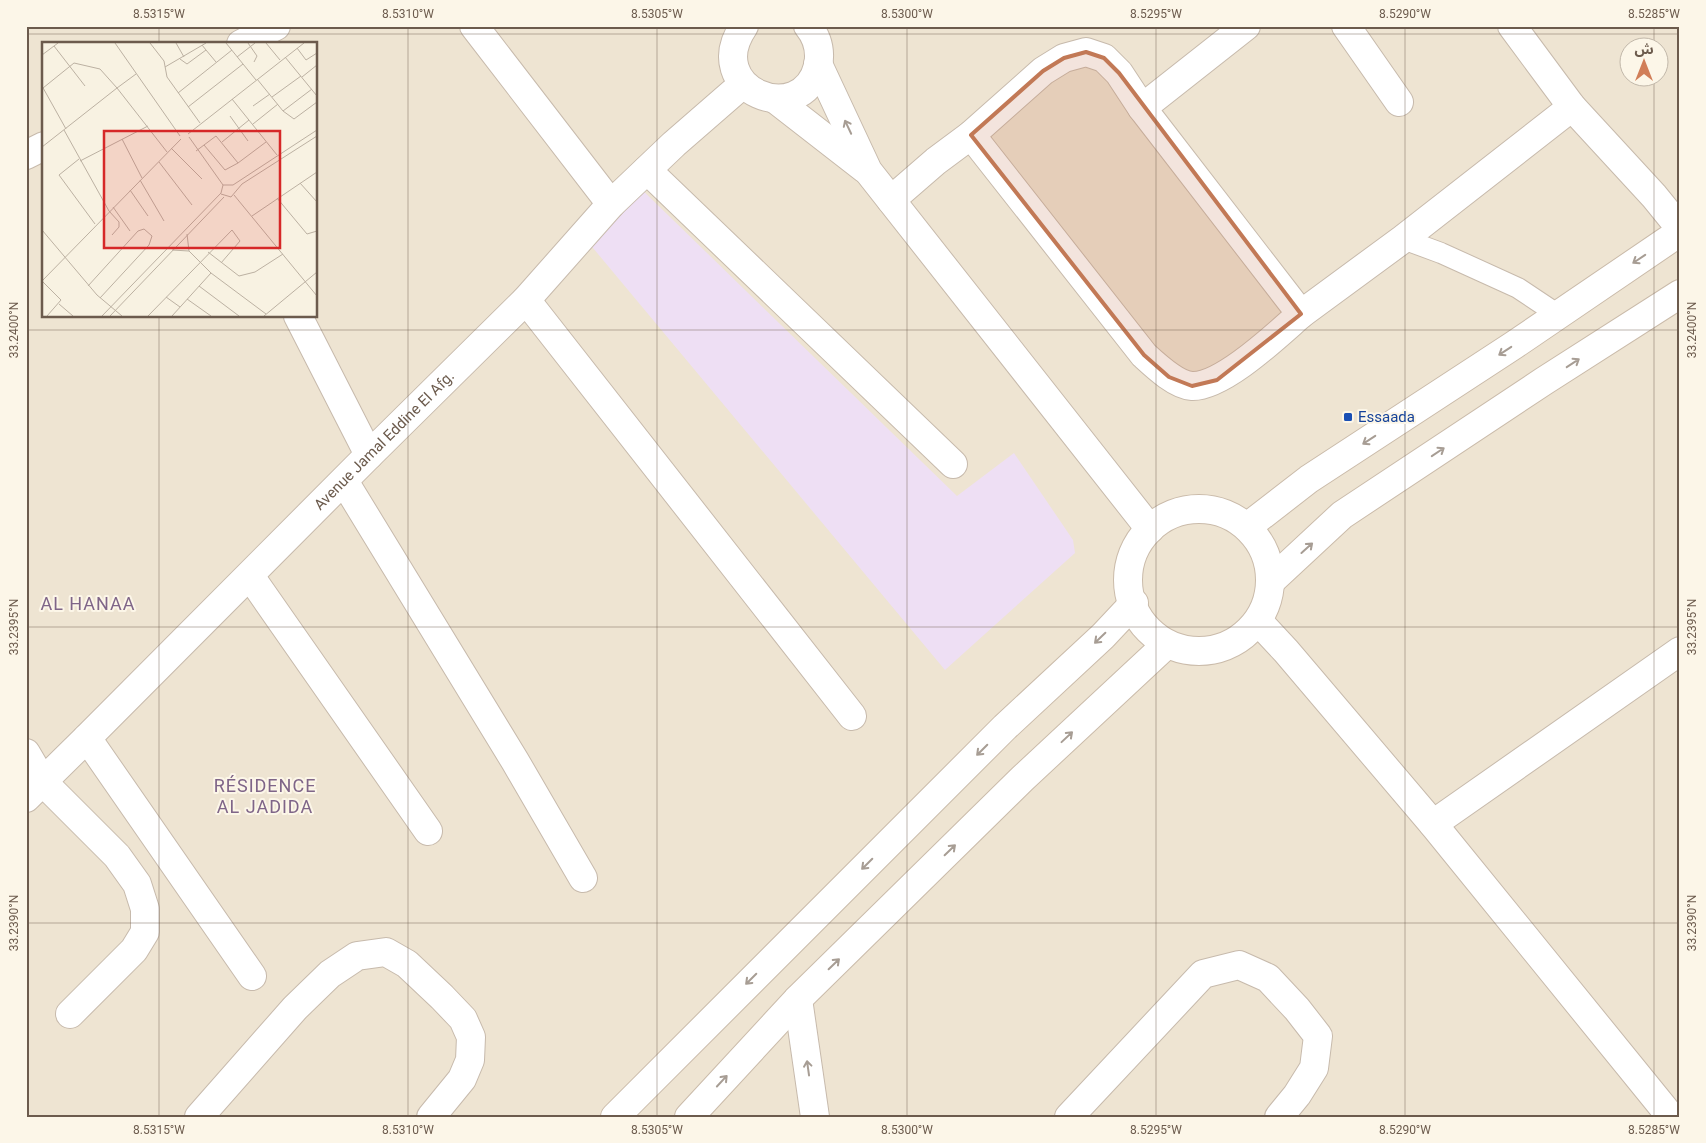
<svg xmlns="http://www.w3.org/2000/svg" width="1706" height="1143" viewBox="0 0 1706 1143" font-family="Roboto,'Noto Sans Arabic',sans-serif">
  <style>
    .residential { fill: #eee4d2; fill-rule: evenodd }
    .education { fill: #eedff4 }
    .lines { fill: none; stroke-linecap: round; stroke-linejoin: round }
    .service-casing { stroke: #c7baac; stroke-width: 22 }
    .minor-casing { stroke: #c7baac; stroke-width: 30 }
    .tertiary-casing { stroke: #c7baac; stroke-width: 30 }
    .secondary-casing { stroke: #cabbaa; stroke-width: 30 }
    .service { stroke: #fff; stroke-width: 20 }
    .minor { stroke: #fff; stroke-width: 28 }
    .tertiary { stroke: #fff; stroke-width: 28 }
    .secondary { stroke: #fff; stroke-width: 28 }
    .oneway { stroke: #a79d94 }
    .marked { fill: #c27956; fill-opacity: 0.2; stroke: #c27956; stroke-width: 4; stroke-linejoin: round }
    .ticks { fill: none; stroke: #6c5b4d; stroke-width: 1; stroke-opacity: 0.45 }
    .transit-dot { fill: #1a4fb4; stroke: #fcf6e8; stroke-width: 2 }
    .labels { text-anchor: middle; stroke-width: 4; stroke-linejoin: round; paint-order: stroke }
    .transit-label { font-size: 15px; fill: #164399; stroke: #fcf6e8; text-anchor: start }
    .street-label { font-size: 15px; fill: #6c5b4d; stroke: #fcf6e8 }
    .quarter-label { font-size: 18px; letter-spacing: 1px; fill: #7f6588; stroke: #fcf6e8 }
    .inset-road { fill: none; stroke: #bcb1a2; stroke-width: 1 }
    .view { fill: #d62828; fill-opacity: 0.15; stroke: #d62828; stroke-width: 2.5 }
    .inset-edge { fill: none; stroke: #6c5b4d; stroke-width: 2.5 }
    .neatline { fill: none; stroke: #6c5b4d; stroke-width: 2 }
    .ticks-label { font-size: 12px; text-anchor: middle; fill: #6c5b4d }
  </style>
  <rect width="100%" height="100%" fill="#f8f2e2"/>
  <path class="residential" d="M 26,26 L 1680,26 L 1680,1117 L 26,1117 ZM 44,44 L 316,44 L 316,316 L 44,316 ZM 1628,48 L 1658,48 L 1658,78 L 1628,78 Z"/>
  <path class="education" d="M 634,182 L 957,496 L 1014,453 L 1073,540 L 1075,553 L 945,670 L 583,236 Z"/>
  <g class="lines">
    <defs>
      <path id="service" d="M 1403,239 L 1441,253 L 1518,288 L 1557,314"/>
      <g id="minor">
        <path d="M 474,26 L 611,204"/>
        <path d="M 1346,26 L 1399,102"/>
        <path d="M 1512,26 L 1572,107 L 1654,196 L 1680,228"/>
        <path d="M 241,44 L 276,26"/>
        <path d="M 1142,108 L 1246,26"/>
        <path d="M 971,135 L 1144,355 C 1156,366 1176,385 1192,386 C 1223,387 1278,334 1301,314"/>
        <path d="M 26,155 L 44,146"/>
        <path d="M 647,170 L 953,464"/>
        <path d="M 891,200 L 936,161 L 971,135 L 1043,71 L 1064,58 L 1086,52 L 1104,58 L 1119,73 L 1142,108 L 1301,314 L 1403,239 L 1572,107"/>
        <path d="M 526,300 L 852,716"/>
        <path d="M 298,316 L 369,455"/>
        <path d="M 344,481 L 515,761 L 583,878"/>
        <path d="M 250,576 L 428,831"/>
        <path d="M 87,738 L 252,976"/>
        <path d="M 26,753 L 43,782 L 117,856 L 137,884 L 145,909 L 145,932 L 134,950 L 70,1014"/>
        <path id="s1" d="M 26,798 L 87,738 L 369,455 L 526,300 L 611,204 L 674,144 L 743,84"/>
        <path d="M 1433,824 L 1680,651"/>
        <path d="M 798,999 L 815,1117"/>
        <path d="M 199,1117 L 295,1008 L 330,974 L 357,956 L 386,952 L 407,964 L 442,997 L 463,1019 L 471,1037 L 470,1060 L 462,1079 L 431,1117"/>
        <path d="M 1069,1117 L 1203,974 L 1239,965 L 1268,978 L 1297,1009 L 1318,1036 L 1314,1068 L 1297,1095 L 1279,1117"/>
      </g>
      <g id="tertiary">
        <path d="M 744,26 C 700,90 802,130 818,66 C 821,51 817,37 808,26"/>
        <path d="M 818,64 L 868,171 L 1150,529"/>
        <path d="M 775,99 L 865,169"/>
        <path d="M 1258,621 L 1286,651 L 1433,824 L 1671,1117"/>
      </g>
      <g id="secondary">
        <circle cx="1199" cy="580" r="71"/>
        <path d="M 1247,527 L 1309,479 L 1514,345 L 1680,232"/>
        <path d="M 1271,581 L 1342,515 L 1544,381 L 1680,294"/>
        <path d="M 615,1117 L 1005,727 L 1103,636 L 1134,603"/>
        <path d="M 689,1117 L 798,999 L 1022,779 L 1167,644"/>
      </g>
    </defs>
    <use href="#service" class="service-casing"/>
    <use href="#minor" class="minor-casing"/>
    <use href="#tertiary" class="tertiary-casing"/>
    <use href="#secondary" class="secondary-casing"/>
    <use href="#service" class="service"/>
    <use href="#minor" class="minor"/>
    <use href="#tertiary" class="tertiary"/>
    <use href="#secondary" class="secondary"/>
  </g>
  <defs><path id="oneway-shaft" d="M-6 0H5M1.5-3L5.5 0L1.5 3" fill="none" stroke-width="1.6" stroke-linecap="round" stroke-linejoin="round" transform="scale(1.25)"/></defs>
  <g class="oneway">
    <use href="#oneway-shaft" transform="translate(848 127) rotate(-115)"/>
    <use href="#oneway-shaft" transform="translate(1639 259) rotate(146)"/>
    <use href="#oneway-shaft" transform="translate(1505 351) rotate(147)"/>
    <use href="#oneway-shaft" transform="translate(1573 363) rotate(-33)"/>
    <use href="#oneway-shaft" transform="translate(1369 440) rotate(147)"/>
    <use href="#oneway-shaft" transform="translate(1438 452) rotate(-34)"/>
    <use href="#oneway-shaft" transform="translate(1307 548) rotate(-42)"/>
    <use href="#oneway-shaft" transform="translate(1100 638) rotate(136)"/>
    <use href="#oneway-shaft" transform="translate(1067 737) rotate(-43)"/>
    <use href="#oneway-shaft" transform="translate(982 750) rotate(135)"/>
    <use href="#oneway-shaft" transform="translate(950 850) rotate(-44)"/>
    <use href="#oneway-shaft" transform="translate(867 864) rotate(135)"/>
    <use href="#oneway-shaft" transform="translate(834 964) rotate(-44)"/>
    <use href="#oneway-shaft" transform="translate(751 979) rotate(135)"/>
    <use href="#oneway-shaft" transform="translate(808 1068) rotate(-98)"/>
    <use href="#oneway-shaft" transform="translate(722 1081) rotate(-47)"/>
  </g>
  <path class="marked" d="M 1086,52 L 1104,58 L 1119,73 L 1301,314 L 1217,380 L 1192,386 L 1169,377 L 1144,355 L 971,135 L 1043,71 L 1064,58 Z"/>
  <path class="ticks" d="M 159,26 L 159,44M 408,26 L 408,1117M 657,26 L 657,1117M 907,26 L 907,1117M 1156,26 L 1156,1117M 1405,26 L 1405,1117M 1654,26 L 1654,48M 26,34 L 1680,34M 1654,78 L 1654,1117M 159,316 L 159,1117M 26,330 L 1680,330M 26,627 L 1680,627M 26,923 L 1680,923"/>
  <rect class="transit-dot" x="1343" y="412" width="10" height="10" rx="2.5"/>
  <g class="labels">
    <g class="transit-label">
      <text x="1358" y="422">Essaada</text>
    </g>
    <g class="street-label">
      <text dy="5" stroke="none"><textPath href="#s1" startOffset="506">Avenue Jamal Eddine El Afg.</textPath></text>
    </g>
    <g class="quarter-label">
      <text x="88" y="610">AL HANAA</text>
      <text x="265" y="792">RÉSIDENCE<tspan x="265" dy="21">AL JADIDA</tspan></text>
    </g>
  </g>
  <g transform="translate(42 42)">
    <rect width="275" height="275" fill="#f8f2e2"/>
    <path class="inset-road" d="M 73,1 L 138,94M 108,1 L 122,19 L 125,35 L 158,81M 134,1 L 142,15M 184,1 L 214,38M 206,1 L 215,14 L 212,20M 224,1 L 238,18M 12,4 L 43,44M 255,6 L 264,18 L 275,11M 164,8 L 174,20M 0,13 L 16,1M 195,15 L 213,1M 243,15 L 275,54M 138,17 L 145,22 L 164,8 L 160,3M 123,25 L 164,1M 260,35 L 275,23M 215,37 L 241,69 L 270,47M 0,44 L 24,87M 1,46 L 32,21 L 58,27 L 75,46 L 94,32M 136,51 L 190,8M 230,55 L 259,34M 190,57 L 235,113M 211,64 L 228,52M 146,65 L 201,22M 241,69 L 252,77 L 275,60M 188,74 L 206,99M 211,82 L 236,62M 22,88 L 67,169 L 77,180 L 77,185 L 70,193M 146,92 L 262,1M 147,95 L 181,143M 80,97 L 100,136M 180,100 L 207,78M 162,103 L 183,128 L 196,121M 0,105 L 75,46 L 125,110M 129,106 L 160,137M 154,109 L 174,94 L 196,121 L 224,100M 37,117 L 17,133 L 53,182M 38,119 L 106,84M 117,120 L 150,163M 98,138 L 122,179M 258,141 L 275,160M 88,148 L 106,174M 179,152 L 189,155 L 200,142 L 275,94M 192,153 L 275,254M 235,156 L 265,192 L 275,189M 71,165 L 88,189M 210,174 L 275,130M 0,188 L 55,253 L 80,274M 130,208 L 147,209 L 145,192M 147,209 L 169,231 L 224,272M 166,210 L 197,234 L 213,230 L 241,212M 0,239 L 139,97M 0,239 L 19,258 L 5,274M 46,244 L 96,189 L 102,187 L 110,194 L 107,203 L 58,256M 157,244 L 197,274M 124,255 L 138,265M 145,257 L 169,274M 17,262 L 31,274M 60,274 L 179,151 L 181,143 L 191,143 L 275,88M 68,274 L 182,155M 106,274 L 190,188 L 198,199 L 179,221M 130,274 L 169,231M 222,274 L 275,230"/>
    <path class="view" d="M 62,89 L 238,89 L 238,206 L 62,206 Z"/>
    <rect width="275" height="275" class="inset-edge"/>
  </g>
  <rect width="1706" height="1143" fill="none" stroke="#fcf6e8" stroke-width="55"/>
  <g transform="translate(1644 62)"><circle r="24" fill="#fcf6e8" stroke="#c2b8aa"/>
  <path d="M0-4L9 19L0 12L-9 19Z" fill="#d17e58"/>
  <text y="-8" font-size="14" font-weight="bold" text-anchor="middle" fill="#6c5b4d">ش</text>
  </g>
  <rect x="28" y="28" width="1650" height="1088" class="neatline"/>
  <g class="ticks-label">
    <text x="159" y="18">8.5315°W</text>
    <text x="408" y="18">8.5310°W</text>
    <text x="657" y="18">8.5305°W</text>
    <text x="907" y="18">8.5300°W</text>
    <text x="1156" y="18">8.5295°W</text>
    <text x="1405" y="18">8.5290°W</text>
    <text x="1654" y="18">8.5285°W</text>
    <text transform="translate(14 330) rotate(-90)" y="4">33.2400°N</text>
    <text transform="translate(1692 330) rotate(-90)" y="4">33.2400°N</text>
    <text transform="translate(14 627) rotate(-90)" y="4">33.2395°N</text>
    <text transform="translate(1692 627) rotate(-90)" y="4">33.2395°N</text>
    <text transform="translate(14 923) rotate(-90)" y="4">33.2390°N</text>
    <text transform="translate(1692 923) rotate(-90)" y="4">33.2390°N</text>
    <text x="159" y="1134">8.5315°W</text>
    <text x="408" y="1134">8.5310°W</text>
    <text x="657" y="1134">8.5305°W</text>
    <text x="907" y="1134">8.5300°W</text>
    <text x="1156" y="1134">8.5295°W</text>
    <text x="1405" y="1134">8.5290°W</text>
    <text x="1654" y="1134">8.5285°W</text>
  </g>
</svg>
